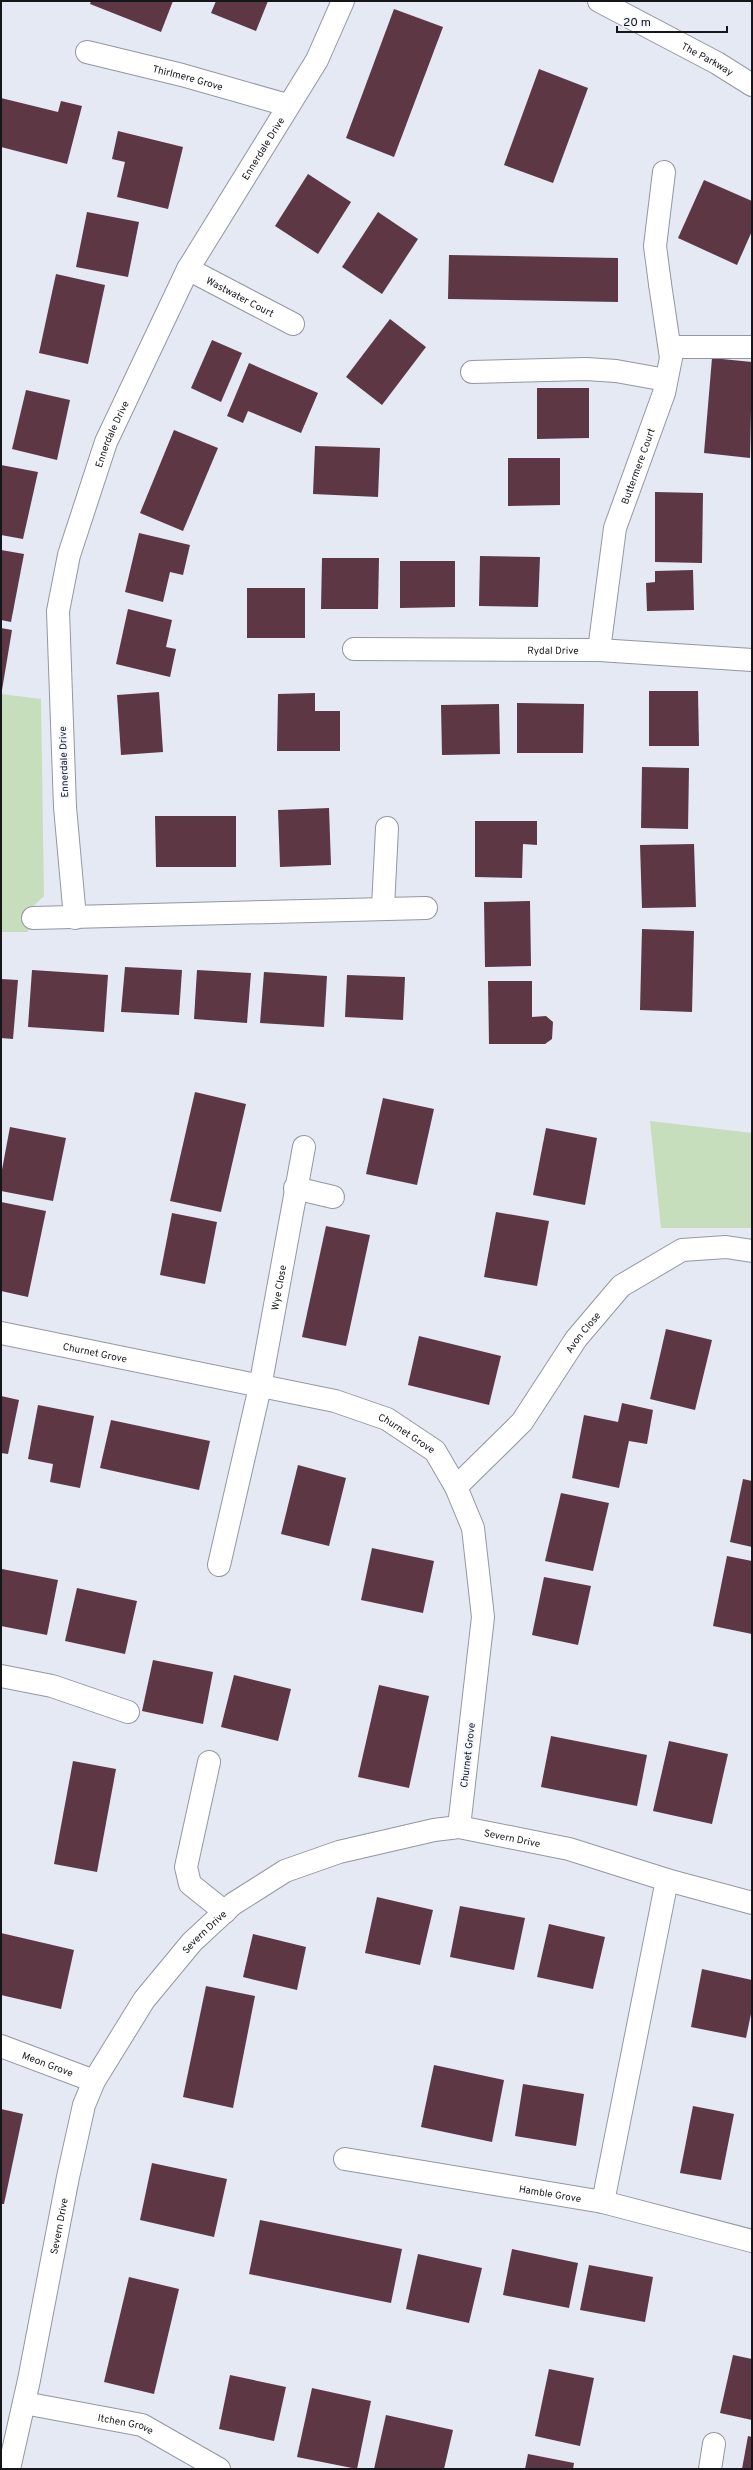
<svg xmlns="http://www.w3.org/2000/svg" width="753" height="2470" viewBox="0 0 753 2470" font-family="Overpass,sans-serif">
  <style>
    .green { fill: #c6debc }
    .building { fill: #5e3745 }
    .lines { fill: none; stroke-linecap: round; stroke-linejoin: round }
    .service-casing { stroke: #9397a1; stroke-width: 24 }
    .minor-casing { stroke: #9397a1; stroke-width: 24 }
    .tertiary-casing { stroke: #9397a1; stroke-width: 24 }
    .service { stroke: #fff; stroke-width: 22 }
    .minor { stroke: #fff; stroke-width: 22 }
    .tertiary { stroke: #fff; stroke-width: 22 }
    .labels { text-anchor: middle; stroke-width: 4; stroke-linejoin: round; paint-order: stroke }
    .street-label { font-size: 10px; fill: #15161a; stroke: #f3f6ff }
  </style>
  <rect width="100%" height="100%" fill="#e5e9f4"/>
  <g class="green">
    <path d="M 1,694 L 41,699 L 44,896 L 29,910 L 28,932 L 1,932 Z"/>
    <path d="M 650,1121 L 752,1133 L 752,1228 L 661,1228 Z"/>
  </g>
  <g class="building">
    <path d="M 91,1 L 173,1 L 161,32 L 90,4 Z"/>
    <path d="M 216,1 L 268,1 L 256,31 L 211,13 Z"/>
    <path d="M 394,9 L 443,27 L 394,157 L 346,138 Z"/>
    <path d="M 539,69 L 588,88 L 553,183 L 504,165 Z"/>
    <path d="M 1,98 L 58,112 L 61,101 L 82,106 L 67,164 L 1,147 Z"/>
    <path d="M 118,131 L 183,147 L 168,209 L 117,197 L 125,162 L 112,159 Z"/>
    <path d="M 308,174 L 351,202 L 318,254 L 275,226 Z"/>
    <path d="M 704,180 L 752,201 L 752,231 L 737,265 L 678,238 Z"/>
    <path d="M 87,212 L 139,222 L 128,277 L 76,267 Z"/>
    <path d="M 378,212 L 418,239 L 382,294 L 342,267 Z"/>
    <path d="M 449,255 L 618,258 L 618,302 L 448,299 Z"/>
    <path d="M 56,274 L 105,285 L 88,364 L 39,353 Z"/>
    <path d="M 390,319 L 426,347 L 382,405 L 346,377 Z"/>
    <path d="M 212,340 L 242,353 L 221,402 L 191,388 Z"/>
    <path d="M 712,358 L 752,362 L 750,458 L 704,453 Z"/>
    <path d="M 249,363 L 318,393 L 301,433 L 248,411 L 243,423 L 227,416 Z"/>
    <path d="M 537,388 L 589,388 L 589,438 L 537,439 Z"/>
    <path d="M 26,390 L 70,400 L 57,460 L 12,449 Z"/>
    <path d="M 174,430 L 218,448 L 183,531 L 140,513 Z"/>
    <path d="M 315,446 L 380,448 L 378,497 L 313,494 Z"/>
    <path d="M 508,458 L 560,458 L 560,505 L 508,506 Z"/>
    <path d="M 1,465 L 38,472 L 23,539 L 1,535 Z"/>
    <path d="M 655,492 L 703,493 L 702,563 L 655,562 Z"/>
    <path d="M 139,533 L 190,545 L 183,575 L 170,572 L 163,602 L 125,592 Z"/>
    <path d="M 1,550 L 24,554 L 11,622 L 1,620 Z"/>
    <path d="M 480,556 L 540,557 L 538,607 L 479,606 Z"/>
    <path d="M 322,558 L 379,558 L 378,609 L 321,609 Z"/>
    <path d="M 400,561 L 455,561 L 455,607 L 400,608 Z"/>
    <path d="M 693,570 L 694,610 L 647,611 L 646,583 L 655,582 L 655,571 Z"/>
    <rect x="247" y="588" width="58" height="50"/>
    <path d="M 128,609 L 172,620 L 166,647 L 176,649 L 170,677 L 116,664 Z"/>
    <path d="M 1,628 L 12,630 L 2,690 L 1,690 Z"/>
    <path d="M 649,691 L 698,691 L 699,746 L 649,746 Z"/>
    <path d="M 159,692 L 163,752 L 121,755 L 117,695 Z"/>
    <path d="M 315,693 L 315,711 L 340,711 L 340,751 L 277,751 L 278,694 Z"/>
    <path d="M 517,703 L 584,704 L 583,753 L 517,753 Z"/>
    <path d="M 499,704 L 500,754 L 442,755 L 441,705 Z"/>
    <path d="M 642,767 L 689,768 L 688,829 L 641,828 Z"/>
    <path d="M 329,808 L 331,865 L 280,867 L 278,810 Z"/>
    <path d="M 155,816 L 236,816 L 236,867 L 156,867 Z"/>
    <path d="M 475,821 L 537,821 L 537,845 L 523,844 L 522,878 L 475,877 Z"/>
    <path d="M 694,844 L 696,907 L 642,908 L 640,845 Z"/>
    <path d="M 530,901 L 531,966 L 485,967 L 484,902 Z"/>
    <path d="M 642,929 L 694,931 L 692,1012 L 640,1010 Z"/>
    <path d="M 125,967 L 182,970 L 179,1015 L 121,1012 Z"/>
    <path d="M 32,970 L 108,975 L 104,1032 L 28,1027 Z"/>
    <path d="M 197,970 L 251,973 L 247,1023 L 194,1019 Z"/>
    <path d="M 264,972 L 327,976 L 324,1027 L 260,1023 Z"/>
    <path d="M 347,975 L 405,977 L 403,1020 L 345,1017 Z"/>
    <path d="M 1,979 L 18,980 L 13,1039 L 1,1038 Z"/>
    <path d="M 488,981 L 532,981 L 532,1017 L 546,1016 L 553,1022 L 552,1039 L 545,1044 L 489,1044 Z"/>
    <path d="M 195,1092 L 246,1104 L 221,1212 L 170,1201 Z"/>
    <path d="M 383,1098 L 434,1109 L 417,1185 L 366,1174 Z"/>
    <path d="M 10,1127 L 66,1138 L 53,1201 L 1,1191 L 1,1175 Z"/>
    <path d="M 546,1128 L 597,1138 L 585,1205 L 533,1195 Z"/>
    <path d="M 1,1202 L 46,1211 L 28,1297 L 1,1291 Z"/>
    <path d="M 496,1212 L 549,1221 L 537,1286 L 484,1277 Z"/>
    <path d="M 172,1213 L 217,1222 L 205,1284 L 160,1275 Z"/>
    <path d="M 326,1226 L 370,1235 L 346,1346 L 302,1337 Z"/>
    <path d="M 666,1329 L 712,1340 L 695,1410 L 650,1399 Z"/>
    <path d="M 419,1336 L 501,1356 L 489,1405 L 408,1385 Z"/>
    <path d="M 1,1396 L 19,1400 L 8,1454 L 1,1453 Z"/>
    <path d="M 622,1403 L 653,1410 L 647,1444 L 629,1441 L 619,1488 L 572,1478 L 584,1415 L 618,1422 Z"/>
    <path d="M 38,1405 L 94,1416 L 80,1488 L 50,1482 L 53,1464 L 28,1459 Z"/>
    <path d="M 111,1420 L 210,1441 L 199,1490 L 100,1468 Z"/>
    <path d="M 298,1465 L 346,1478 L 329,1546 L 281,1534 Z"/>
    <path d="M 743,1479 L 752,1481 L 752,1547 L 730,1542 Z"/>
    <path d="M 561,1493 L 609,1503 L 593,1571 L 545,1561 Z"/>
    <path d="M 372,1548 L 434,1561 L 423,1613 L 361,1600 Z"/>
    <path d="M 727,1556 L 752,1561 L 752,1634 L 713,1626 Z"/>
    <path d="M 2,1569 L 58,1580 L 47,1635 L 1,1626 Z"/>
    <path d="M 544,1577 L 591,1586 L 578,1645 L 532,1635 Z"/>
    <path d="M 77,1588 L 137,1601 L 125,1654 L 65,1641 Z"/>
    <path d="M 153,1660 L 213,1672 L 203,1724 L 142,1711 Z"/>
    <path d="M 234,1675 L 291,1689 L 278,1741 L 221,1727 Z"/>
    <path d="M 379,1685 L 429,1696 L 409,1788 L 358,1777 Z"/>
    <path d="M 551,1736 L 647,1755 L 637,1806 L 541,1787 Z"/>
    <path d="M 669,1741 L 728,1754 L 712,1824 L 653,1811 Z"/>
    <path d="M 73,1761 L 116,1769 L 97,1872 L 54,1864 Z"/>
    <path d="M 377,1897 L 433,1910 L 420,1965 L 365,1953 Z"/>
    <path d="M 460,1906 L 525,1918 L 514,1970 L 450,1957 Z"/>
    <path d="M 549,1924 L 605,1937 L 593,1989 L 537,1977 Z"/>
    <path d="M 1,1933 L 74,1950 L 61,2009 L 1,1995 Z"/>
    <path d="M 253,1934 L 306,1947 L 297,1990 L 243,1977 Z"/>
    <path d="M 702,1969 L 752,1980 L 752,2009 L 746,2038 L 691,2027 Z"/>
    <path d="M 206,1986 L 255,1996 L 233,2108 L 183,2097 Z"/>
    <path d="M 434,2065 L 504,2080 L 492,2142 L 421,2127 Z"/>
    <path d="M 523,2084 L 584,2094 L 576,2146 L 515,2136 Z"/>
    <path d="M 693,2106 L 734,2114 L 721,2180 L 680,2173 Z"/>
    <path d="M 1,2109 L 23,2114 L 4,2204 L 1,2204 Z"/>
    <path d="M 152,2163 L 227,2179 L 214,2237 L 140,2220 Z"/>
    <path d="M 260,2220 L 402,2249 L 391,2303 L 249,2274 Z"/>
    <path d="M 512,2249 L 578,2263 L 569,2308 L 503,2295 Z"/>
    <path d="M 418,2254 L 482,2268 L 469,2323 L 406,2309 Z"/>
    <path d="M 589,2265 L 653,2277 L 645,2322 L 580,2310 Z"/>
    <path d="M 129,2277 L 179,2289 L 154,2394 L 104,2382 Z"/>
    <path d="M 733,2355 L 752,2359 L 752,2420 L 720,2413 Z"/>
    <path d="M 549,2369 L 594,2378 L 580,2446 L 535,2436 Z"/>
    <path d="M 230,2375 L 286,2387 L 274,2441 L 219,2429 Z"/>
    <path d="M 312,2388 L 371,2401 L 357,2469 L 297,2457 Z"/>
    <path d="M 386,2415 L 453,2430 L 444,2469 L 374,2469 Z"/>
    <path d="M 748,2436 L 752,2437 L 752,2469 L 742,2469 Z"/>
    <path d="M 528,2454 L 574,2463 L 573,2469 L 525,2469 Z"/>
  </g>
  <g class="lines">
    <defs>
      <g id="service">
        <path d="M 660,284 L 655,246 L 664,172"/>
        <path d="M 670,347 L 752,347"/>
        <path d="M 472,372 L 586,369 L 616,371 L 666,380"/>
        <path d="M 219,1565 L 260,1387"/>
        <path d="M 1,1676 L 52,1686 L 128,1712"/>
        <path d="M 209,1762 L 186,1867 L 190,1884 L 225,1912"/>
        <path d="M 710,2469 L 714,2444"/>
      </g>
      <g id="minor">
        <path id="s1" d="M 87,52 L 182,75 L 287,105"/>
        <path id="s2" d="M 188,269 L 293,324"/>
        <path id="s3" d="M 354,649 L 599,650 L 752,660"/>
        <path id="s4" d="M 599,650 L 615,528 L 664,393 L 671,358 L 660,284"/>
        <path d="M 383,907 L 387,828"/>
        <path d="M 33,918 L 426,908"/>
        <path id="s5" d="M 75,918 L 65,807 L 58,611 L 69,555 L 106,442 L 188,269 L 317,60 L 343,1"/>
        <path d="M 295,1188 L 333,1197"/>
        <path id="s6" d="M 1,1333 L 335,1401 L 387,1419 L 435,1451 L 456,1487 L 473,1528 L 483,1617 L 459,1827"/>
        <path id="s7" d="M 260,1387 L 304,1147"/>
        <path id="s8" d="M 456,1487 L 522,1422 L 576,1339 L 621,1286 L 682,1250 L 726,1247 L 752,1251"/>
        <path id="s9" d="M 1,2046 L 94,2081"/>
        <path id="s10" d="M 345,2159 L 603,2202 L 752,2241"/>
        <path d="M 603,2202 L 667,1880"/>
        <path id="s11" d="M 24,2403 L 142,2425 L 219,2469"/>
        <path id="s12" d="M 9,2469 L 29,2380 L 68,2177 L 84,2105 L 94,2081 L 144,2000 L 192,1942 L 233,1904 L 285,1871 L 339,1852 L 434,1830 L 459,1827 L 569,1849 L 667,1880 L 752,1903"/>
      </g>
      <g id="tertiary">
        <path id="s13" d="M 599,1 L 717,63 L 752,85"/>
      </g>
    </defs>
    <use href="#service" class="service-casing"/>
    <use href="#minor" class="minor-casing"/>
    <use href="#tertiary" class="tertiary-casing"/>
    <use href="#service" class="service"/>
    <use href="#minor" class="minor"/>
    <use href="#tertiary" class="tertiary"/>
  </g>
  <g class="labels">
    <g class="street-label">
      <text dy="4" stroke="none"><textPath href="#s13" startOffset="123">The Parkway</textPath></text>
      <text dy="4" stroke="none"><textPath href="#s1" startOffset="104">Thirlmere Grove</textPath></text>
      <text dy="4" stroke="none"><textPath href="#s5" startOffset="817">Ennerdale Drive</textPath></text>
      <text dy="4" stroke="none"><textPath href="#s2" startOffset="59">Wastwater Court</textPath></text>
      <text dy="4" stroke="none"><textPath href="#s5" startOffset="493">Ennerdale Drive</textPath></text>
      <text dy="4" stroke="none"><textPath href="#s4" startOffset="189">Buttermere Court</textPath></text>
      <text dy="4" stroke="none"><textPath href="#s3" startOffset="199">Rydal Drive</textPath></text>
      <text transform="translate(63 762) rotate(-92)" y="4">Ennerdale Drive</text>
      <text dy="4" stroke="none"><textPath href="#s7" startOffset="101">Wye Close</textPath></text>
      <text dy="4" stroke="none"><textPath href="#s8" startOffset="201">Avon Close</textPath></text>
      <text dy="4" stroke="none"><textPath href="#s6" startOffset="96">Churnet Grove</textPath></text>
      <text dy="4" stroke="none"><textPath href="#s6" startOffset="420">Churnet Grove</textPath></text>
      <text transform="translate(467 1755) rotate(-83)" y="4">Churnet Grove</text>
      <text dy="4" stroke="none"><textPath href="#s12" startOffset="920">Severn Drive</textPath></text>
      <text dy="4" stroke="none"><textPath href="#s12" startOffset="584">Severn Drive</textPath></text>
      <text dy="4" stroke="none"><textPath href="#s9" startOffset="50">Meon Grove</textPath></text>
      <text dy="4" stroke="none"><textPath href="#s10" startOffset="208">Hamble Grove</textPath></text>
      <text dy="4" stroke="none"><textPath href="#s12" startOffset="248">Severn Drive</textPath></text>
      <text dy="4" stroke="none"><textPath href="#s11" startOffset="104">Itchen Grove</textPath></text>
    </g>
  </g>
  <rect width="753" height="2470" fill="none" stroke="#15161a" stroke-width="4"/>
  <path d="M617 26v6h110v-6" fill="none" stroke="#15161a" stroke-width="2"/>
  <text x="623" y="26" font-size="12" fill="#15161a" stroke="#f3f6ff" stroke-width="3" paint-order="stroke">20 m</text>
</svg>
